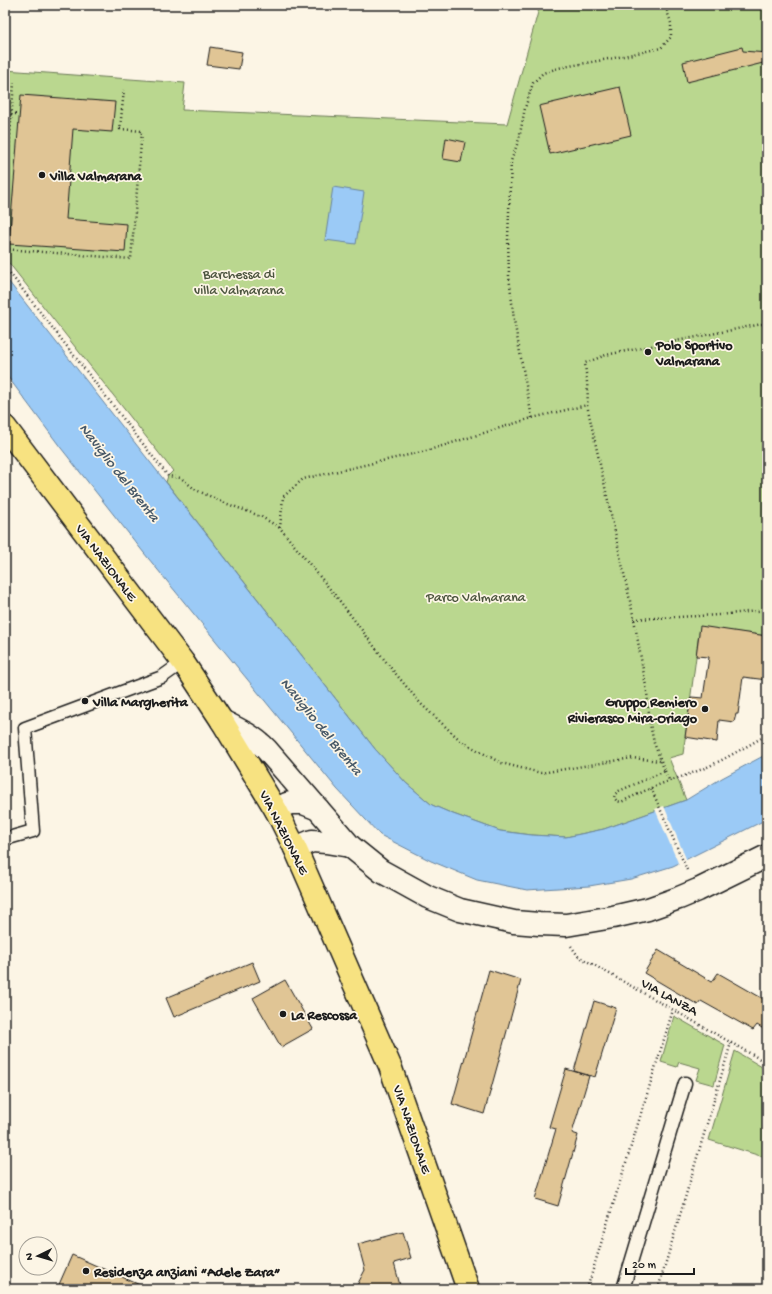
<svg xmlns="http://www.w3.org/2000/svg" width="772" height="1294" viewBox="0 0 772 1294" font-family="'Gochi Hand',sans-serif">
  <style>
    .green { fill: #bad78f; stroke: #6b7a56 }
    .water { fill: #9bcaf6; stroke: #68849f }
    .pier { fill: #fcf5e5 }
    .building { fill: #e0c595; stroke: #1c1c1c }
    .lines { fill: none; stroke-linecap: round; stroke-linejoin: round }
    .service-casing { stroke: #1c1c1c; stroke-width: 15 }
    .minor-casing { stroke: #1c1c1c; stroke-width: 25 }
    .primary-casing { stroke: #1c1c1c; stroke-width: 25 }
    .path { stroke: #1c1c1c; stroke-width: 2.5; stroke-dasharray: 1 3; stroke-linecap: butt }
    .service { stroke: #fcf5e5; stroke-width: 12 }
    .minor { stroke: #fcf5e5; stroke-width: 22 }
    .primary { stroke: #f7e281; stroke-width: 22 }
    .poi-dot { fill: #1c1c1c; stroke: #fcf5e5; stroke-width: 1.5 }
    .labels { text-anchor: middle; stroke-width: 3.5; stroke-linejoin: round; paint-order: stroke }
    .poi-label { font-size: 14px; font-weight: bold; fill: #1c1c1c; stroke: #fcf5e5; text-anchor: start }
    .park-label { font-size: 14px; fill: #4b543e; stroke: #fcf5e5 }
    .street-label { font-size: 14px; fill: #1c1c1c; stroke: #fcf5e5 }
    .water-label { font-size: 15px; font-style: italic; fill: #485968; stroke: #fcf5e5 }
  </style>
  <rect width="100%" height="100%" fill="#fcf5e5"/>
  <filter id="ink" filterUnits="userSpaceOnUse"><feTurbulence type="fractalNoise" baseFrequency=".025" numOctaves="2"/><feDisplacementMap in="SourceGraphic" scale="8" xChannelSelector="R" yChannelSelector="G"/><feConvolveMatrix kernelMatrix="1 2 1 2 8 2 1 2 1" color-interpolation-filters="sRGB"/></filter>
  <g filter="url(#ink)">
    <g class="green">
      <path d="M 540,5 L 767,5 L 767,636 L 700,627 L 683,754 L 669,758 L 686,800 L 604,829 L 566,837 L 532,835 L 500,831 L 453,814 L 432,805 L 406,783 L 375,749 L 166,482 L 168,476 L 173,471 L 5,258 L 5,70 L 185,83 L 182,110 L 507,124 Z"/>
      <path d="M 674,1016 L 725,1045 L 714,1085 L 696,1080 L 700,1068 L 679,1062 L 677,1067 L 661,1062 Z"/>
      <path d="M 735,1051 L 767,1070 L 767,1158 L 709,1140 Z"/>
    </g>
    <g class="water">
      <path d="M 333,187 L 364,192 L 356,244 L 325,240 Z"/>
      <path d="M 5,277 L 375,749 L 406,783 L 432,805 L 453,814 L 500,831 L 532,835 L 566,837 L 604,829 L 686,800 L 722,778 L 767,754 L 767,819 L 673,866 L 631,879 L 589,886 L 527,890 L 477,880 L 431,861 L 380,835 L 337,789 L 144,553 L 61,448 L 5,373 Z"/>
    </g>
    <path class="pier" d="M 664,806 L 687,861 L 679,865 L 655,809 Z"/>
    <g class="building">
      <path d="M 210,47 L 242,52 L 239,69 L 207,65 Z"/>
      <path d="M 742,47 L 743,51 L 767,53 L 767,62 L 687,82 L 683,62 Z"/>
      <path d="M 620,87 L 631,135 L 550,154 L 539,106 Z"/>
      <path d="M 21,95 L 115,102 L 112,132 L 73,129 L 66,219 L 127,224 L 125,252 L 9,244 Z"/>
      <path d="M 446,138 L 465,142 L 461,162 L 443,159 Z"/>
      <path d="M 700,626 L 767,636 L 767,680 L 743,677 L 738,714 L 736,714 L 734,722 L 719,720 L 717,742 L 685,737 L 691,697 L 703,698 L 709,657 L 696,656 Z"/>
      <path d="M 658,950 L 712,982 L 718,973 L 767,1001 L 767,1031 L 757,1025 L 753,1030 L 701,1001 L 698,1005 L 644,973 Z"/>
      <path d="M 252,962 L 260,981 L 174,1017 L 166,998 Z"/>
      <path d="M 489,970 L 521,980 L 484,1114 L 452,1104 Z"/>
      <path d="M 285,980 L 313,1029 L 281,1047 L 253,998 Z"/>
      <path d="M 594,1001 L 616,1008 L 595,1077 L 574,1071 Z"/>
      <path d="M 566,1069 L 589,1076 L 572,1133 L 578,1135 L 558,1206 L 535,1199 L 556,1129 L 549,1127 Z"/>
      <path d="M 403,1232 L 411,1258 L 394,1263 L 401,1289 L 355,1289 L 365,1270 L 358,1244 Z"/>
      <path d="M 72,1255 L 149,1289 L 57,1289 Z"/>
    </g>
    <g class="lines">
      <defs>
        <g id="service">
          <path d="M 5,839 L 33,831 L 25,728 L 162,677 L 183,662"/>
          <path d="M 623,1289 L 685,1083"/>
        </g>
        <g id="minor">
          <path d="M 222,721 C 238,729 253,736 266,749 L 318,809"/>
          <path d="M 276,810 L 287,804 L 291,803 L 303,803 L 318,809 L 350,846 L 381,871 L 428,897 L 460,910 L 514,922 L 539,924 L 566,925 L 613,917 L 648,909 L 679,898 L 698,890 L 767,856"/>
          <path d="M 295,848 L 312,841 L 326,842 L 350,846"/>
        </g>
        <path id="primary" d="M 5,427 L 183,662 L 222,721 L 276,810 L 295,848 L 390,1066 L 468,1289"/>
      </defs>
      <use href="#service" class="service-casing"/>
      <use href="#minor" class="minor-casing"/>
      <use href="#primary" class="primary-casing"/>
      <g class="path">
        <path d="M 11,114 L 19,114"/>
        <path d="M 5,199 L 14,83"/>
        <path d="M 5,249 L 131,259 L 142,131 L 120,129 L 124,90"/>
        <path d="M 5,267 L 168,476 L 181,478 L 196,490 L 225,503 L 260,516 L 280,528 L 339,600 L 390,667 L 421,704 L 461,741 L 501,763 L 541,773 L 632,758 L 660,761"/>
        <path d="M 532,418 L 514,320 L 509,276 L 508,238 L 511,161 L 519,139 L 525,108 L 533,83 L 543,73 L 558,68 L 614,58 L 661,48 L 671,37 L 671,23 L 665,5"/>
        <path d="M 280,528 L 283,497 L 303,479 L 426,451 L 532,418 L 587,405"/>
        <path d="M 634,619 L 719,615 L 767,610"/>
        <path d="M 665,771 L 669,780"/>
        <path d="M 651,788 C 665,782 679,778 692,773 C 718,764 743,748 767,735"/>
        <path d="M 687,870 L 651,788 L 621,802 L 617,801 L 614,798 L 615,794 L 619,791 L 665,771 L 654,743 L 650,724 L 647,692 L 634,619 L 587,405 C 589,392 586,376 585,363 L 606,355 L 767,323"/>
        <path d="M 571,946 L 578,956 L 767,1063"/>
        <path d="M 587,1289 L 673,1010"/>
        <path d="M 658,1289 L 731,1043"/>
      </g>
      <use href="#service" class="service"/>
      <use href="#minor" class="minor"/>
      <use href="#primary" class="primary"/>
    </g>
  </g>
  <g class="poi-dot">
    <circle cx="42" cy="175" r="4"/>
    <circle cx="648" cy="352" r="4"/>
    <circle cx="85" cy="701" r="4"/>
    <circle cx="705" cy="709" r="4"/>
    <circle cx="283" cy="1014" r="4"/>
    <circle cx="86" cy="1271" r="4"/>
  </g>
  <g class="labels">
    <g class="poi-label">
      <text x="50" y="180">Villa Valmarana</text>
      <text x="656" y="349">Polo Sportivo<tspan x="656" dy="16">Valmarana</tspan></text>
      <text x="93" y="706">Villa Margherita</text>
      <text x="697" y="706" text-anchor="end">Gruppo Remiero<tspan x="697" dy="16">Rivierasco Mira-Oriago</tspan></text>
      <text x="291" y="1019">La Rescossa</text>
      <text x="94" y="1276">Residenza anziani “Adele Zara”</text>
    </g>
    <g class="park-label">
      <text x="239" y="278">Barchessa di<tspan x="239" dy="16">villa Valmarana</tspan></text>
      <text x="476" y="601">Parco Valmarana</text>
    </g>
    <g class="street-label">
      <text transform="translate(107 562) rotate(53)" y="5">VIA NAZIONALE</text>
      <text transform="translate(285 832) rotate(63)" y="5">VIA NAZIONALE</text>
      <text transform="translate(670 996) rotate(29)" y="5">VIA LANZA</text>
      <text transform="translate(413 1129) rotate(71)" y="5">VIA NAZIONALE</text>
    </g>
    <g class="water-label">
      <text transform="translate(120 472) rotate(52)" y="5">Naviglio del Brenta</text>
      <text transform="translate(322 726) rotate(51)" y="5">Naviglio del Brenta</text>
    </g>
  </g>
  <rect width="772" height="1294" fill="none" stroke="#fcf5e5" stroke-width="20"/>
  <rect x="10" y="10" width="752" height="1274" fill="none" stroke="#1c1c1c" stroke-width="1.5" filter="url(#ink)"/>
  <g transform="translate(38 1256) rotate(265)"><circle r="19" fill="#fcf5e5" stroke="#a29e95"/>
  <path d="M0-3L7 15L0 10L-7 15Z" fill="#1c1c1c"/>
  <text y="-6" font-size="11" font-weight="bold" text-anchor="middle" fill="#1c1c1c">N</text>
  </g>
  <path d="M626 1268v6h68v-6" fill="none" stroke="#1c1c1c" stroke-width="2"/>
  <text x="632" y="1268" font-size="12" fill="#1c1c1c" stroke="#fcf5e5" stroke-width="3" paint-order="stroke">20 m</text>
</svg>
